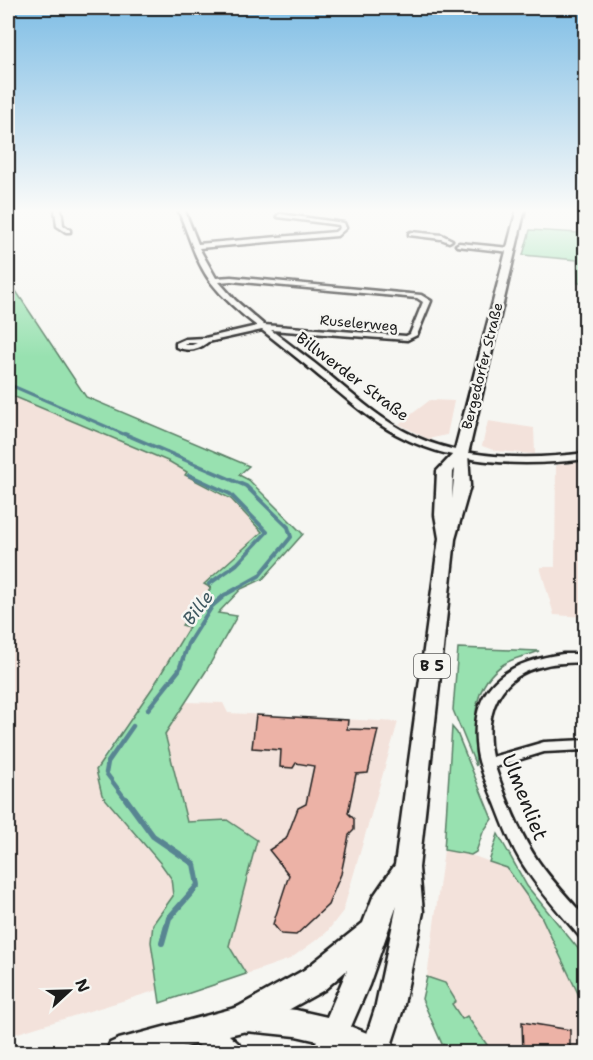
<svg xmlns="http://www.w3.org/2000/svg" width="593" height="1060" viewBox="0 0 593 1060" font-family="'Shantell Sans',sans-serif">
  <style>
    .built { fill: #f3e2db }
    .green { fill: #98e1b0; stroke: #5a7e66; stroke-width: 1.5 }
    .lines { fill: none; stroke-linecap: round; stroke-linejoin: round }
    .stream-far3 { stroke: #588592; stroke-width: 3 }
    .stream-far2 { stroke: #588592; stroke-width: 4 }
    .stream-far1 { stroke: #588592; stroke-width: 4.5 }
    .stream { stroke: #588592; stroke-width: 6 }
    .building { fill: #ecb2a6; stroke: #1c1c1c; stroke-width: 1.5 }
    .minor-tunnel { stroke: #d5d5d2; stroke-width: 6; stroke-dasharray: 6 3; stroke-linecap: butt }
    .minor-casing { stroke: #1c1c1c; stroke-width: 5 }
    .secondary-casing { stroke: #1c1c1c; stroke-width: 5 }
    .primary-casing { stroke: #1c1c1c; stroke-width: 5 }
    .minor { fill: #f6f6f2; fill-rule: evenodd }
    .secondary { fill: #f6f6f2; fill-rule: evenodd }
    .primary { fill: #f6f6f2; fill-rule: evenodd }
    .labels { text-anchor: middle; stroke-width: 5; stroke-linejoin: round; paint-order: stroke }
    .far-street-label { font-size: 14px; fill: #1c1c1c; stroke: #f6f6f2 }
    .shield { fill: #f6f6f2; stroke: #5d5d5c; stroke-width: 1.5 }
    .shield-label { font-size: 15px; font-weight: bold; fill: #1c1c1c }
    .street-label { font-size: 16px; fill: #1c1c1c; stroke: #f6f6f2 }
    .water-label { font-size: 18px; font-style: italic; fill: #3f5961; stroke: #f6f6f2 }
    .near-street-label { font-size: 20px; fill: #1c1c1c; stroke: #f6f6f2 }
  </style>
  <rect width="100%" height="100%" fill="#f6f6f2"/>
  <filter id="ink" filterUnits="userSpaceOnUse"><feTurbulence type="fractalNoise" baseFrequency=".0167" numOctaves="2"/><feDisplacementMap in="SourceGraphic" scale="12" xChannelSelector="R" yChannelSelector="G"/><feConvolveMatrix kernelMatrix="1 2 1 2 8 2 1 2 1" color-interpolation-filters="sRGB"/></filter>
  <g filter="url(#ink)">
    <g class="built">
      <path d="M 8,394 L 170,462 L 187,472 L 186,475 L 231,499 L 263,532 L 204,584 L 211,588 L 182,624 L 189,627 L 153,687 L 102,758 L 102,795 L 171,878 L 173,896 L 153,924 L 151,942 L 158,990 L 8,1036 Z"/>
      <path d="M 430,400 L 454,401 L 447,435 L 428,439 L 399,424 Z"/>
      <path d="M 488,421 L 534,428 L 535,454 L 496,451 L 482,446 Z"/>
      <path d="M 585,462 L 585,617 L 554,615 L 540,567 L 555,567 L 556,465 Z"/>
      <path d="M 185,702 L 223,703 L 228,713 L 398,722 L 343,911 L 326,933 L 290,959 L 246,974 L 229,946 L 257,840 L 227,820 L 187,822 L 165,734 Z"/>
      <path d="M 444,850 L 471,855 L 507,868 L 541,916 L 585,1008 L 585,1052 L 492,1052 L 467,1017 L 462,1019 L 427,977 Z"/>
    </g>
    <g class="green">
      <path d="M 585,209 L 585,283 L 578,283 L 577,260 L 523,255 L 530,230 L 579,233 Z"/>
      <path d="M 8,279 L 86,397 L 249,466 L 239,475 L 249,480 L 303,534 L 263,579 L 241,589 L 218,613 L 237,616 L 206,671 L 165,734 L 187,822 L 227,820 L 257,840 L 229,946 L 246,974 L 160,1003 L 151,942 L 153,924 L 173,896 L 171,878 L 161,864 L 102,795 L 96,770 L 153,687 L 189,627 L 182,625 L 211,588 L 204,584 L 262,532 L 231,499 L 185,475 L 187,472 L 170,462 L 8,394 Z"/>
      <path d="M 458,648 L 539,651 C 528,656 515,657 504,664 C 468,687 475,730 476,766 L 453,710 Z"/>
      <path d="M 452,727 L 457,733 L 492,819 L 483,832 L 476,852 L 471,855 L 444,850 Z"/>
      <path d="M 498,834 L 527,886 L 585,957 L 585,1008 L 541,916 L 507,868 L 489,862 Z"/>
      <path d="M 427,977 L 445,983 L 456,1001 L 452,1004 L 462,1019 L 467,1016 L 492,1052 L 455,1052 L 442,1044 L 422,999 Z"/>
    </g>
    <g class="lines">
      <path class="stream-far3" d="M 8,384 L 128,436"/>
      <g class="stream-far2">
        <path d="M 125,434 L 246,486 L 288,527 L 291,537 L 259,576 L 223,596"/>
        <path d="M 189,475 L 230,494 L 267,532 L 237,564 L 209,584"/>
      </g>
      <g class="stream-far1">
        <path d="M 148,709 L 179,670 L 188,644 L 212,606 L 225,595"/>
        <path d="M 127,801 L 106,773 L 108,762 L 133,726"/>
      </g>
      <path class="stream" d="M 126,799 L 153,836 L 194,864 L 198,885 L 169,918 L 162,943"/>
    </g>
    <g class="building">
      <path d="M 256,715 L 348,720 L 347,729 L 378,730 L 368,773 L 356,774 L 348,813 L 354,819 L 354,830 L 349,835 L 341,874 L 328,905 L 296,935 L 281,934 L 273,924 L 289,875 L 269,850 L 286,839 L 298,808 L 306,804 L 314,766 L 296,763 L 293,768 L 280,767 L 281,750 L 252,748 Z"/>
      <path d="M 522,1022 L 570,1030 L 570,1053 L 523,1053 Z"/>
    </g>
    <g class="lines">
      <path class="minor-tunnel" d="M 449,240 L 459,245"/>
      <defs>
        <g id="minor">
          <path d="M 55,209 L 61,209 L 63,225 L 70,230 L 70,232 L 66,232 L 57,226 Z"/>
          <path d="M 178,209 L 184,209 L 198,244 L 335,232 L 340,228 L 339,225 L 278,217 L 277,216 L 280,214 L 344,223 L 346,228 L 337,236 L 199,248 L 216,278 L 231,277 L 421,295 L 431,301 L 417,335 L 407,340 L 271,330 C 290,345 310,359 329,375 C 352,394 375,415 402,430 C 457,460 525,461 586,453 L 586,459 C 523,467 453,465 396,434 C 368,419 344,396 319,376 C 300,360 281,345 262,330 L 208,342 C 198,350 188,352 176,347 L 176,343 L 185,339 L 205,338 L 257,326 C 240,313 223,298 210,281 C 195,260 188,233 178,209 ZM 231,281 L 417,298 L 423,302 L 410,334 L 406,336 L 264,325 L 235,300 L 219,282 ZM 187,343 L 197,343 L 192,345 L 184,345 Z"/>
          <path d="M 411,232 L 442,235 L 452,240 L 449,242 L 441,239 L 409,235 L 409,233 Z"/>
          <path d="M 459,243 L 510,248 L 513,250 L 510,252 L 457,246 L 456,245 Z"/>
          <path d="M 563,654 L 586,654 L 586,662 C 571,663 557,662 543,666 C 498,676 483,714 492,757 L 544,742 L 586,740 L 586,750 L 544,752 L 495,767 C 506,799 519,833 538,861 C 552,881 569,899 586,918 L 586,939 L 580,937 C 562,915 541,893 526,869 C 512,849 504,826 495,803 C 488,787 480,769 477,752 C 468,687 505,662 563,654 Z"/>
        </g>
        <path id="secondary" d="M 246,1005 L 296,1010 L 327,1017 L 392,1043 L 396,1052 L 351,1052 L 327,1043 L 296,1036 L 246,1031 L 229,1035 L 238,1043 L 242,1052 L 208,1052 L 197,1044 L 166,1052 L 106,1052 L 110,1043 L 119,1039 Z"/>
        <path id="primary" d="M 517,209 L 525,209 L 468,454 L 470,486 L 455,539 L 419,868 L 423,912 L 403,1009 L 389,1052 L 361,1052 L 375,1009 L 397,905 L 369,985 L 340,1052 L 312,1052 L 347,970 L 324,990 L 256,1028 L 246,1032 L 236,1028 L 232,1018 L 236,1008 L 304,970 L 363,923 L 373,897 L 395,865 L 439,538 L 435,515 L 437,471 L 454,453 ZM 455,469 L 452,499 L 453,472 Z"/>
      </defs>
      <use href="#minor" class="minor-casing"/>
      <use href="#secondary" class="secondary-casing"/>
      <use href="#primary" class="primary-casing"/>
      <use href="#minor" class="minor"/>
      <use href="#secondary" class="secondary"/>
      <use href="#primary" class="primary"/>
    </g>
  </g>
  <linearGradient id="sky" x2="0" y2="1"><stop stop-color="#7ebde5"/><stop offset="0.59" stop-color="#fbfbf9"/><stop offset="1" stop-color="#fbfbf9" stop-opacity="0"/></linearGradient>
  <rect width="593" height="357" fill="url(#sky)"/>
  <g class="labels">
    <g class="far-street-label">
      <text transform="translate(359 323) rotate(5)" y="5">Ruselerweg</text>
      <text transform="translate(482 366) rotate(-76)" y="5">Bergedorfer Straße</text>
    </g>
    <rect class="shield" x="414" y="654" width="36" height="24" rx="4.5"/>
    <g class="shield-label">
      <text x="432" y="671">B 5</text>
    </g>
    <g class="street-label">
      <text transform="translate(353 376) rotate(37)" y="6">Billwerder Straße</text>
    </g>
    <g class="water-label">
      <text transform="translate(198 608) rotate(-53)" y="6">Bille</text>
    </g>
    <g class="near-street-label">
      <text transform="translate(525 797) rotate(68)" y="7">Ulmenliet</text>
    </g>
  </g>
  <rect width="593" height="1060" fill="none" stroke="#f6f6f2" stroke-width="30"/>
  <rect x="15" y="15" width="563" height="1030" fill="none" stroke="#1c1c1c" stroke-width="2" filter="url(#ink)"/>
  <g transform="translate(69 991) rotate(68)" stroke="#f6f6f2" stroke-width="4.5" paint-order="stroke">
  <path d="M0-4.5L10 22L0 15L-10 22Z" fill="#1c1c1c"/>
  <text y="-9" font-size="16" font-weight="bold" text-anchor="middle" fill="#1c1c1c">N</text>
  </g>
</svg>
